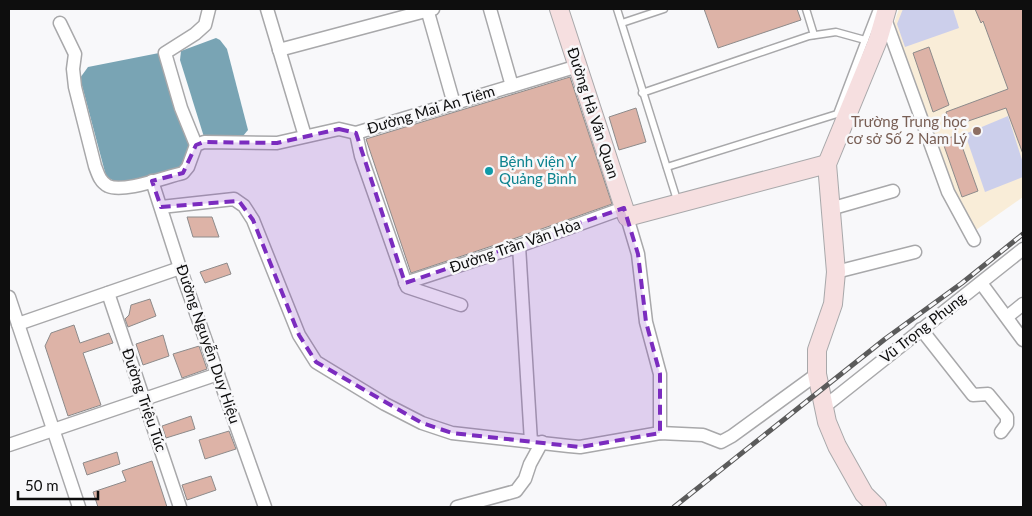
<svg xmlns="http://www.w3.org/2000/svg" width="1032" height="516" viewBox="0 0 1032 516" font-family="Lato,sans-serif">
  <style>
    .education { fill: #f9edd8 }
    .green { fill: #cccfeb }
    .water { fill: #79a4b4 }
    .building { fill: #ddb3a7; stroke: #8d8b8b }
    .lines { fill: none; stroke-linecap: round; stroke-linejoin: round }
    .lane-casing { stroke: #a8a8aa; stroke-width: 9 }
    .street-casing { stroke: #a8a8aa; stroke-width: 15 }
    .secondary-casing { stroke: #a8a8aa; stroke-width: 20 }
    .lane { stroke: #fff; stroke-width: 6 }
    .street { stroke: #fff; stroke-width: 12 }
    .secondary { stroke: #f6dfe0; stroke-width: 18 }
    .rail-casing { stroke: #5b5b5b; stroke-width: 5 }
    .rail { stroke: #f8f8fa; stroke-width: 3; stroke-dasharray: 9; stroke-linecap: butt }
    .marked { fill: #7b2cbf; fill-opacity: 0.2; stroke: #7b2cbf; stroke-width: 4; stroke-dasharray: 10 6; stroke-linejoin: round }
    .education-dot { fill: #8d6e63; stroke: #f8f8fa; stroke-width: 2 }
    .culture-dot { fill: #0f9aa8; stroke: #f8f8fa; stroke-width: 2 }
    .labels { text-anchor: middle; stroke-width: 5; stroke-linejoin: round; paint-order: stroke }
    .street-label { font-size: 15px; fill: #0e0e0e; stroke: #f8f8fa }
    .education-label { font-size: 15px; fill: #785e54; stroke: #f8f8fa; text-anchor: end }
    .culture-label { font-size: 15px; fill: #0d838f; stroke: #f8f8fa; text-anchor: start }
  </style>
  <rect width="100%" height="100%" fill="#f8f8fa"/>
  <path class="education" d="M 899,9 L 1000,9 L 1023,71 L 1023,197 L 976,230 L 952,191 L 894,23 Z"/>
  <g class="green">
    <path d="M 903,9 L 953,9 L 959,28 L 905,47 L 897,24 Z"/>
    <path d="M 1008,116 L 1023,163 L 1023,177 L 985,192 L 965,134 Z"/>
  </g>
  <g class="water">
    <path d="M 216,38 L 220,40 L 227,49 L 248,130 L 243,136 L 204,137 L 180,60 L 181,51 Z"/>
    <path d="M 159,53 L 191,149 L 184,169 C 165,174 120,191 106,176 L 80,78 L 88,67 Z"/>
  </g>
  <g class="building">
    <path d="M 704,9 L 797,9 L 801,20 L 718,48 Z"/>
    <path d="M 975,9 L 1023,9 L 1023,154 L 1006,108 L 951,127 L 946,112 L 1008,89 L 983,21 L 981,23 Z"/>
    <path d="M 929,47 L 949,105 L 933,112 L 913,53 Z"/>
    <path d="M 570,77 L 612,204 L 516,238 L 411,273 L 366,139 Z"/>
    <path d="M 636,108 L 646,142 L 619,150 L 609,117 Z"/>
    <path d="M 958,135 L 978,191 L 962,197 L 942,140 Z"/>
    <path d="M 187,217 L 212,217 L 219,237 L 193,237 Z"/>
    <path d="M 227,263 L 231,274 L 205,283 L 200,272 Z"/>
    <path d="M 150,299 L 156,316 L 128,327 L 125,319 L 129,315 L 131,305 Z"/>
    <path d="M 74,325 L 80,343 L 109,333 L 113,343 L 83,353 L 101,405 L 68,416 L 45,346 L 51,333 Z"/>
    <path d="M 163,335 L 169,356 L 143,365 L 136,344 Z"/>
    <path d="M 199,346 L 207,369 L 182,378 L 173,354 Z"/>
    <path d="M 191,416 L 195,429 L 166,438 L 162,426 Z"/>
    <path d="M 229,431 L 236,449 L 205,459 L 199,440 Z"/>
    <path d="M 117,452 L 120,464 L 87,475 L 83,463 Z"/>
    <path d="M 152,461 L 167,507 L 98,507 L 93,492 L 126,481 L 122,471 Z"/>
    <path d="M 211,476 L 216,490 L 187,500 L 182,485 Z"/>
  </g>
  <g class="lines">
    <defs>
      <g id="lane">
        <path d="M 617,9 L 678,203"/>
        <path d="M 806,9 L 814,35"/>
        <path d="M 622,23 L 664,9"/>
        <path d="M 865,40 L 877,9"/>
        <path d="M 642,93 L 809,36 L 836,32 L 865,40 L 837,114 L 667,167"/>
      </g>
      <g id="street">
        <path d="M 267,9 L 305,136"/>
        <path d="M 427,9 L 454,104"/>
        <path d="M 490,9 L 512,86"/>
        <path d="M 884,16 L 948,192 L 974,240"/>
        <path d="M 60,23 L 75,54 L 73,69 L 75,87 L 95,166 C 98,174 100,182 108,186 C 124,193 165,177 183,173 L 188,167 L 196,145 L 204,142 L 277,143 L 339,129 L 356,133 L 578,66"/>
        <path d="M 279,50 L 433,9"/>
        <path d="M 356,133 L 361,156 L 407,287 L 461,305"/>
        <path d="M 196,145 L 181,108 L 165,53 L 195,34 L 205,25 L 209,9"/>
        <path d="M 152,181 L 180,268 L 265,507"/>
        <path d="M 161,207 L 234,199 L 244,206 L 253,220 L 299,335 L 316,362 L 385,404 L 422,423 L 452,433 L 569,446 L 580,447 L 660,433 L 703,435 L 721,442 L 732,436 L 817,374"/>
        <path d="M 830,209 L 893,191"/>
        <path d="M 627,217 L 638,254 L 646,322 L 660,374 L 660,433"/>
        <path d="M 519,246 L 531,442"/>
        <path d="M 836,272 L 915,252"/>
        <path d="M 405,283 L 519,246 L 624,208"/>
        <path d="M 981,283 L 1023,340"/>
        <path d="M 108,293 L 180,507"/>
        <path d="M 9,297 L 79,507"/>
        <path d="M 1007,317 L 1023,304"/>
        <path d="M 18,324 L 180,268"/>
        <path d="M 921,329 L 973,395 L 988,394 L 1007,417 L 1007,424 L 1001,432"/>
        <path d="M 824,407 L 1023,249"/>
        <path d="M 9,445 L 218,374"/>
        <path d="M 457,507 L 516,491 L 525,479 L 530,464 L 542,442"/>
      </g>
      <g id="secondary">
        <path d="M 559,9 L 627,217 L 827,164"/>
        <path d="M 877,507 L 864,494 L 837,446 L 827,422 L 817,374 L 817,350 L 833,304 L 836,272 L 827,164 L 878,40 L 887,9"/>
      </g>
    </defs>
    <use href="#lane" class="lane-casing"/>
    <use href="#street" class="street-casing"/>
    <use href="#secondary" class="secondary-casing"/>
    <use href="#lane" class="lane"/>
    <use href="#street" class="street"/>
    <use href="#secondary" class="secondary"/>
    <defs>
      <path id="rail" d="M 674,507 L 885,339 L 962,283 L 1023,234"/>
    </defs>
    <use href="#rail" class="rail-casing"/>
    <use href="#rail" class="rail"/>
  </g>
  <path class="marked" d="M 339,129 L 356,133 L 405,283 L 624,208 L 638,254 L 646,322 L 660,374 L 660,433 L 580,447 L 452,433 L 422,423 L 316,362 L 299,335 L 253,220 L 239,201 L 161,207 L 152,181 L 183,173 L 196,145 L 204,142 L 277,143 Z"/>
  <circle class="education-dot" cx="977" cy="131" r="5"/>
  <circle class="culture-dot" cx="489" cy="171" r="5"/>
  <g class="labels">
    <g class="street-label">
      <text transform="translate(431 110) rotate(-17)" y="5">Đường Mai An Tiêm</text>
      <text transform="translate(593 113) rotate(72)" y="5">Đường Hà Văn Quan</text>
      <text transform="translate(515 246) rotate(-19)" y="5">Đường Trần Văn Hòa</text>
      <text transform="translate(923 328) rotate(-38)" y="5">Vũ Trọng Phụng</text>
      <text transform="translate(208 344) rotate(71)" y="5">Đường Nguyễn Duy Hiệu</text>
      <text transform="translate(144 400) rotate(71)" y="5">Đường Triệu Túc</text>
    </g>
    <g class="education-label">
      <text x="967" y="127">Trường Trung học<tspan x="967" dy="17">cơ sở Số 2 Nam Lý</tspan></text>
    </g>
    <g class="culture-label">
      <text x="499" y="167">Bệnh viện Y<tspan x="499" dy="17">Quảng Bình</tspan></text>
    </g>
  </g>
  <rect width="1032" height="516" fill="none" stroke="#0e0e0e" stroke-width="20"/>
  <path d="M18 491v8h80v-8" fill="none" stroke="#0e0e0e" stroke-width="2.5"/>
  <text x="25" y="491" font-size="15" fill="#0e0e0e" stroke="#f8f8fa" stroke-width="4" paint-order="stroke">50 m</text>
</svg>
